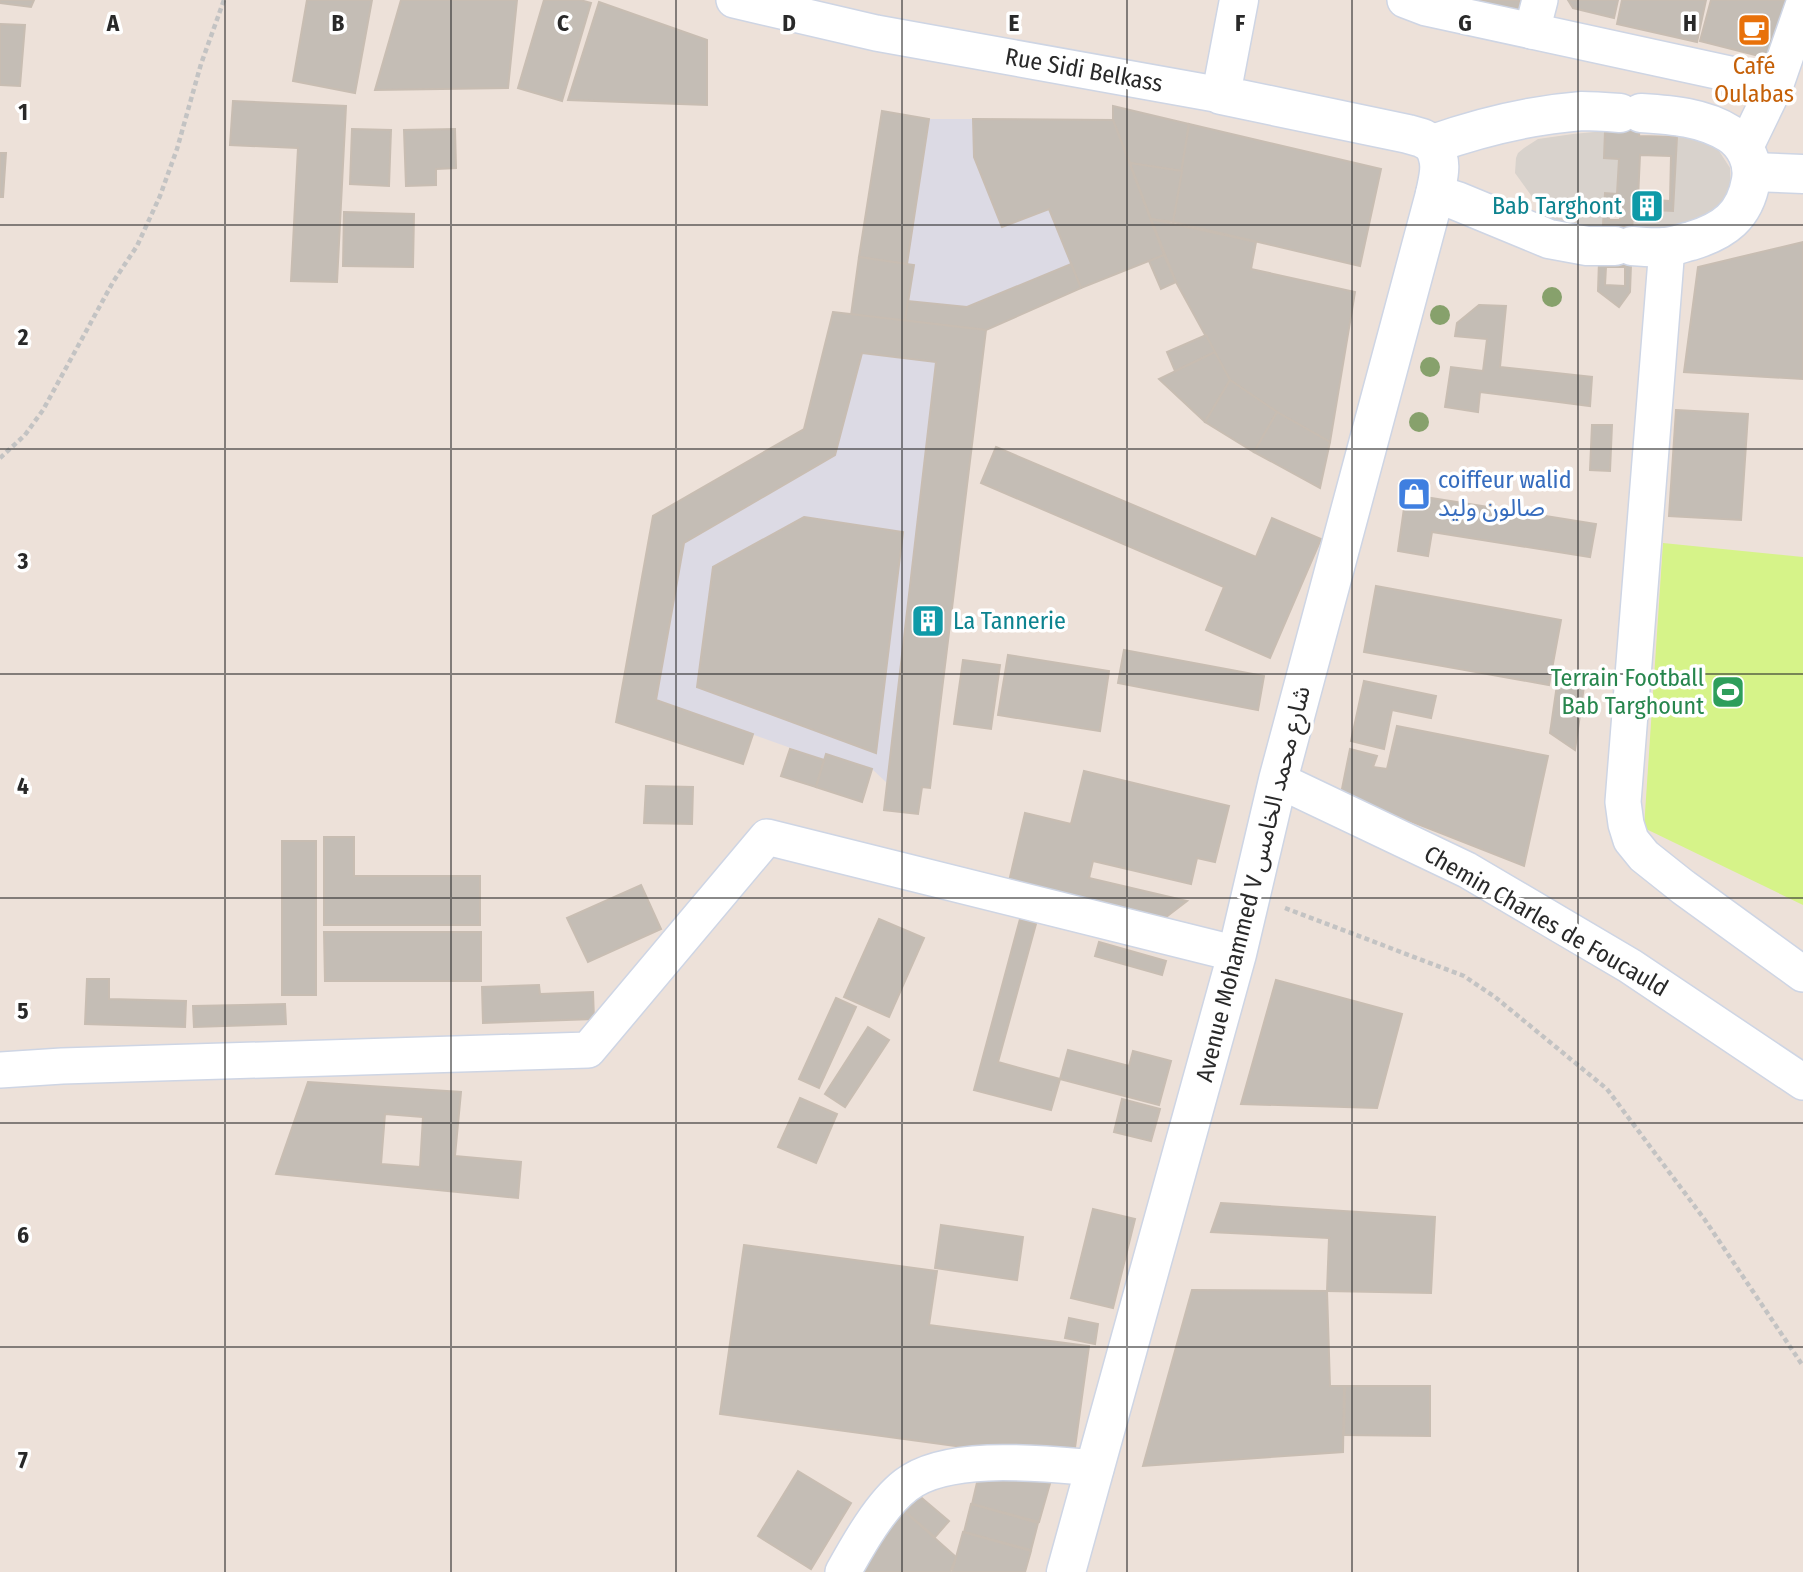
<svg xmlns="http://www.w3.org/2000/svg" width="1803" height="1572" viewBox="0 0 1803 1572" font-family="'Fira Sans Condensed','Noto Sans Arabic',sans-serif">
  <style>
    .industrial { fill: #dcdae4 }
    .pitch { fill: #d6f389 }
    .plaza { fill: #d8d2cc }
    .building { fill: #c4bdb5; stroke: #c8bdb2; stroke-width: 2; fill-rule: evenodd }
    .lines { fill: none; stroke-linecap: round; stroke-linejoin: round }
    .street-casing { stroke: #ced5e4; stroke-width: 38 }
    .secondary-casing { stroke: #ced5e4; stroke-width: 41 }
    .path { stroke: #c3c3c3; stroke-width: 4.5; stroke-dasharray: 5 3.5; stroke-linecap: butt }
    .street { stroke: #fff; stroke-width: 35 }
    .secondary { stroke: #fff; stroke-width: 38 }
    .tree { fill: #87a16c }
    .grid { fill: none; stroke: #292929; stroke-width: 2; stroke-opacity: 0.55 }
    .labels { text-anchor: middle; stroke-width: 7; stroke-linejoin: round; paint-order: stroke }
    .food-label { font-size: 24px; fill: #c56008; stroke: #fff }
    .street-label { font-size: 24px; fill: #292929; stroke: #fff }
    .culture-label { font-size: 24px; fill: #0d838f; stroke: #fff; text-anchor: end }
    .shop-label { font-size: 24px; fill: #366cbe; stroke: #fff; text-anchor: start }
    .leisure-label { font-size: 24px; fill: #27864d; stroke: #fff; text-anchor: end }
    .grid-label { font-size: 23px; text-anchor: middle; font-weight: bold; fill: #292929; stroke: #fff; stroke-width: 7; stroke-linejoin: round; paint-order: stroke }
  </style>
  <rect width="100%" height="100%" fill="#ede1d9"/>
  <g class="industrial">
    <path d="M 929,119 L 973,119 L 974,157 L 1002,227 L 1049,209 L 1071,264 L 967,307 L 908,301 L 907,264 Z"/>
    <path d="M 862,353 L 936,362 L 887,783 L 872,769 L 824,760 L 656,700 L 684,543 L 835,455 Z"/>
  </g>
  <path class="pitch" d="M 1663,543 L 1803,557 L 1803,905 L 1644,828 Z"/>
  <g class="plaza">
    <path d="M 1605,131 L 1604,158 L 1619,159 L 1617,194 L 1605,193 L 1603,225 L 1616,225 L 1616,232 L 1553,221 L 1543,212 L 1515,173 L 1516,158 L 1518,153 L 1524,148 L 1538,139 L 1573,134 Z"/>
    <path d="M 1677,137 L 1689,137 L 1710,144 L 1719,151 L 1730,168 L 1731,190 L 1729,199 L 1698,225 L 1632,232 L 1633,209 L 1673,210 Z"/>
  </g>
  <g class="building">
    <path d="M 0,0 L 34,0 L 31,7 L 0,3 Z"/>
    <path d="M 307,0 L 372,0 L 355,93 L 293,81 Z"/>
    <path d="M 401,0 L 517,0 L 508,88 L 375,90 Z"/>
    <path d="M 544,0 L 580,0 L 591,3 L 562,101 L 518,88 Z"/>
    <path d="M 1456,0 L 1520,0 L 1517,14 Z"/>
    <path d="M 1568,0 L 1618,0 L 1614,18 L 1573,8 Z"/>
    <path d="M 1622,0 L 1706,0 L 1697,42 L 1617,24 Z"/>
    <path d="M 1711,0 L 1790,0 L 1775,60 L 1700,41 Z"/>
    <path d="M 599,2 L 707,40 L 707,105 L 568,100 Z"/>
    <path d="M 0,24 L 25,25 L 20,86 L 0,85 Z"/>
    <path d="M 233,101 L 346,106 L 337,282 L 291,281 L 298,148 L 230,145 Z"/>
    <path d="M 1113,106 L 1189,124 L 1182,171 L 1130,163 L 1113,120 Z"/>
    <path d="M 882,111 L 929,119 L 907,264 L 859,257 Z"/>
    <path d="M 973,119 L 1113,120 L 1164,255 L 1081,288 L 1049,209 L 1002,227 L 974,157 Z"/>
    <path d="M 1640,120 L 1639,136 L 1677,137 L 1673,211 L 1633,209 L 1630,292 L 1619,307 L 1598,291 L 1599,261 L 1615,246 L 1616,225 L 1603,225 L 1605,193 L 1617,194 L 1619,159 L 1604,158 L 1605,131 L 1618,132 ZM 1640,155 L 1671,156 L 1670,201 L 1638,199 ZM 1609,202 L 1621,202 L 1620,220 L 1609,220 ZM 1606,267 L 1625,267 L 1625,286 L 1605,285 Z"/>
    <path d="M 1189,124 L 1381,169 L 1360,266 L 1173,222 Z"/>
    <path d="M 352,129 L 391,130 L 389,186 L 350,184 Z"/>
    <path d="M 455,129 L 456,168 L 436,169 L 436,185 L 406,186 L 404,130 Z"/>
    <path d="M 0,153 L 6,153 L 3,197 L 0,197 Z"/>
    <path d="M 1130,163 L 1182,171 L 1173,222 L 1151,219 Z"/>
    <path d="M 344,212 L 414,214 L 413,267 L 343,266 Z"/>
    <path d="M 1151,219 L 1256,242 L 1251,269 L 1355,292 L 1330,442 L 1277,412 L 1230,380 L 1176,282 Z"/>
    <path d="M 1803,242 L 1803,379 L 1684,372 L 1698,267 Z"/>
    <path d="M 1164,255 L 1176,282 L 1161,289 L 1149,261 Z"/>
    <path d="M 859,257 L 914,265 L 905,321 L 851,315 Z"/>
    <path d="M 1071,264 L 1081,288 L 986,330 L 905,321 L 908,301 L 967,307 Z"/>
    <path d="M 1479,305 L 1506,306 L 1500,367 L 1592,377 L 1590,406 L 1480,392 L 1478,412 L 1445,407 L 1451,367 L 1483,371 L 1487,339 L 1455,336 L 1457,323 Z"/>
    <path d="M 833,312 L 986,330 L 930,788 L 922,787 L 918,814 L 884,810 L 936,362 L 862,353 L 835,455 L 684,543 L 656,700 L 753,734 L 743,764 L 616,722 L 653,516 L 804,429 Z"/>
    <path d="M 1206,335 L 1215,352 L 1175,371 L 1167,352 Z"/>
    <path d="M 1215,352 L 1230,380 L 1205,422 L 1159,379 Z"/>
    <path d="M 1230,380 L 1277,412 L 1254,452 L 1205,422 Z"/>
    <path d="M 1676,410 L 1748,414 L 1741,520 L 1669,516 Z"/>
    <path d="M 1277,412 L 1330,442 L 1320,488 L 1254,452 Z"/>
    <path d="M 1592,425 L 1612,425 L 1610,471 L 1590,470 Z"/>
    <path d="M 996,447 L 1256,557 L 1272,518 L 1321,539 L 1270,658 L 1206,630 L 1224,587 L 981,483 Z"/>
    <path d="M 1406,494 L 1596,524 L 1590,557 L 1432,532 L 1428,556 L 1398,551 Z"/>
    <path d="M 804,517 L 903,532 L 876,753 L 697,687 L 713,567 Z"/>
    <path d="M 1376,586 L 1561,620 L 1549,685 L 1364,652 Z"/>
    <path d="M 1124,650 L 1264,676 L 1258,710 L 1118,683 Z"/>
    <path d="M 1008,655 L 1109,671 L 1100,731 L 998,715 Z"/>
    <path d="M 963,660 L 1000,665 L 991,729 L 954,724 Z"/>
    <path d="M 1559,671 L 1586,672 L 1575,750 L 1550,733 Z"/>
    <path d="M 1364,681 L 1436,696 L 1431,718 L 1392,710 L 1384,749 L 1351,741 Z"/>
    <path d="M 1397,726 L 1548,756 L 1524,866 L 1341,794 L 1350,749 L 1377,756 L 1373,767 L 1387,769 Z"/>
    <path d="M 790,749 L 824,760 L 816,787 L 781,776 Z"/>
    <path d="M 826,754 L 872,769 L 862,802 L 816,787 Z"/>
    <path d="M 1084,771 L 1229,806 L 1215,862 L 1197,858 L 1191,884 L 1093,861 L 1089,878 L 1187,901 L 1157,924 L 1007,890 L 1025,813 L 1071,824 Z"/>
    <path d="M 646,786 L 693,787 L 692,824 L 644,823 Z"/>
    <path d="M 324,837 L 354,837 L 354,876 L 480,876 L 480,925 L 324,925 Z"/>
    <rect x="282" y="841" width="34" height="154"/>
    <path d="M 641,885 L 661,929 L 588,962 L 567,918 Z"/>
    <path d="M 879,919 L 924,938 L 889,1017 L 844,997 Z"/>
    <path d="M 1020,919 L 1036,924 L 998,1062 L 1060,1079 L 1051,1110 L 974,1090 Z"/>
    <path d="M 324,932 L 481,932 L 481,981 L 325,981 Z"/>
    <path d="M 1099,942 L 1166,961 L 1162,975 L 1095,956 Z"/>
    <path d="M 87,979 L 109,979 L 109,999 L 186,1001 L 185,1027 L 85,1024 Z"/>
    <path d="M 1276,980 L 1402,1014 L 1377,1108 L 1241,1104 Z"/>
    <path d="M 539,985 L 540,994 L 593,992 L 594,1019 L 483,1023 L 482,987 Z"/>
    <path d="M 836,998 L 856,1007 L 819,1088 L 799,1079 Z"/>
    <path d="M 285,1004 L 286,1024 L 194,1027 L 193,1006 Z"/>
    <path d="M 868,1027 L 889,1040 L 845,1107 L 825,1094 Z"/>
    <path d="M 1068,1050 L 1129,1066 L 1133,1051 L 1171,1061 L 1159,1105 L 1060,1079 Z"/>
    <path d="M 308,1082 L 461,1092 L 455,1156 L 521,1162 L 518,1198 L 276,1174 ZM 385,1114 L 423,1117 L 420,1167 L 381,1164 Z"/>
    <path d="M 800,1098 L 837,1114 L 816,1163 L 778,1147 Z"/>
    <path d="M 1122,1099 L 1160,1109 L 1151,1141 L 1114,1132 Z"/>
    <path d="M 1221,1203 L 1435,1217 L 1431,1293 L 1327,1291 L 1329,1238 L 1211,1232 Z"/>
    <path d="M 1093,1209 L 1135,1219 L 1113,1308 L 1071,1298 Z"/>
    <path d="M 941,1225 L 1023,1237 L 1017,1280 L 935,1268 Z"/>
    <path d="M 744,1245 L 937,1271 L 929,1325 L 1089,1346 L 1073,1462 L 720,1414 Z"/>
    <path d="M 1192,1290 L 1327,1291 L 1330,1386 L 1344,1386 L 1343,1452 L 1143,1466 Z"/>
    <path d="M 1069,1318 L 1098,1324 L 1095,1344 L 1065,1338 Z"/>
    <path d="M 1345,1386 L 1430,1386 L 1430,1436 L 1344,1435 Z"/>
    <path d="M 798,1471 L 851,1503 L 811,1569 L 758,1536 Z"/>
    <path d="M 1053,1473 L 1039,1522 L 972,1504 L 979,1474 Z"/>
    <path d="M 917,1494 L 949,1521 L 935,1537 L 903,1510 Z"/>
    <path d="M 971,1504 L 1038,1523 L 1031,1550 L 964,1532 Z"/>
    <path d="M 903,1510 L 956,1557 L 950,1572 L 863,1572 L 852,1567 Z"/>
    <path d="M 963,1532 L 1031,1551 L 1025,1572 L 952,1572 Z"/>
  </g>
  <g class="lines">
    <defs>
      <g id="street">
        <path d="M 734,0 L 876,33 L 1221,95"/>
        <path d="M 1405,0 L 1426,8 L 1776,84 L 1745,148"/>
        <path d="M 1532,31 L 1540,0"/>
        <path d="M 1776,84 L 1803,6"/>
        <path d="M 1667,247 L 1623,802 L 1626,824 L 1631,840 L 1644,856 L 1683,887 L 1803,974"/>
        <path d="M 1278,780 L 1467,870 L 1630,966 L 1803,1082"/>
        <path d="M 0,1070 L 62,1066 L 588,1050 L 767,837 L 1237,954"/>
        <path d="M 843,1572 C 858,1545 881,1504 906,1485 C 948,1452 1045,1464 1096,1468"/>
      </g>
      <g id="secondary">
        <path d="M 1239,0 L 1221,95 L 1408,134 L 1422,138 L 1433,144"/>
        <path d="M 1433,144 C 1481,127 1531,115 1582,111 C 1594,111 1607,112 1620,113"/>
        <path d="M 1752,172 L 1803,174"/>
        <path d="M 1435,194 L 1457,201 L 1549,239 L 1587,246 L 1615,246"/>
        <path d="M 1632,246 C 1643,247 1654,248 1664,247 C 1673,247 1682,243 1691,241 C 1724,231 1745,216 1751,180 C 1754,162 1745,144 1730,134 C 1703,117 1672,115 1641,113"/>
        <path d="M 1066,1572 L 1237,954 L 1278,780 L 1435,194 C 1439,174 1443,164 1433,144"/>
      </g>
    </defs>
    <use href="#street" class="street-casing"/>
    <use href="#secondary" class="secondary-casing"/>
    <g class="path">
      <path d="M 0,458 L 25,435 L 43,410 L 113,282 L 137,246 L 160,196 L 177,149 L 201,64 L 224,0"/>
      <path d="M 1285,908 L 1464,976 L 1495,997 L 1607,1089 L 1705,1220 L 1803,1366"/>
    </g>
    <use href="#street" class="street"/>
    <use href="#secondary" class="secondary"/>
  </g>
  <g class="tree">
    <circle cx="1552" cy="297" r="10"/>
    <circle cx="1440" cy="315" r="10"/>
    <circle cx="1430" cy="367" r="10"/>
    <circle cx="1419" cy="422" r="10"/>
  </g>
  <path class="grid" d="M 225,0 L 225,1572M 451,0 L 451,1572M 676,0 L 676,1572M 902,0 L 902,1572M 1127,0 L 1127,1572M 1352,0 L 1352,1572M 1578,0 L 1578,1572M 0,225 L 1803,225M 0,449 L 1803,449M 0,674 L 1803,674M 0,898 L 1803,898M 0,1123 L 1803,1123M 0,1347 L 1803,1347"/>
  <defs>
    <symbol id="cafe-square" viewBox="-11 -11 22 22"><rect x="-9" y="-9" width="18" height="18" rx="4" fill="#e8710a" stroke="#fff"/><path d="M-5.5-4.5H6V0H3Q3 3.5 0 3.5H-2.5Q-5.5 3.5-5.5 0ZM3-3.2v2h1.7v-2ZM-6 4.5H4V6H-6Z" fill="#fff"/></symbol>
    <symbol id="building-square" viewBox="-11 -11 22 22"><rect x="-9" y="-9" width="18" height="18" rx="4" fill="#0f9aa8" stroke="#fff"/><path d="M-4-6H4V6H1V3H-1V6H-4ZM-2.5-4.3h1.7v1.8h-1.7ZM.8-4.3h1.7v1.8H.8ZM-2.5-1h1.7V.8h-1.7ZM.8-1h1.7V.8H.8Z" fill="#fff"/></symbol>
    <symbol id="shop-square" viewBox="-11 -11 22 22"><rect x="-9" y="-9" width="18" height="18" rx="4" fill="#3f7fe0" stroke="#fff"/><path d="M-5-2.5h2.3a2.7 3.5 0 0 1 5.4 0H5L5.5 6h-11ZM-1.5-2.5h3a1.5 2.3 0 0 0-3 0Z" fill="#fff"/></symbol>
    <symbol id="stadium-square" viewBox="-11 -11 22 22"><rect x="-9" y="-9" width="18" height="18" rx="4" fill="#2e9e5b" stroke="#fff"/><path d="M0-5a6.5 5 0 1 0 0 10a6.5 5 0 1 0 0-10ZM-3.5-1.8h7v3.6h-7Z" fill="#fff"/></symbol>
  </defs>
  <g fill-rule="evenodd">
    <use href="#cafe-square" x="1735" y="11" width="38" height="38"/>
    <use href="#building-square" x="1628" y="187" width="38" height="38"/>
    <use href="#shop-square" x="1395" y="475" width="38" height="38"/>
    <use href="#building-square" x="909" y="602" width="38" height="38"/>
    <use href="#stadium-square" x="1709" y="673" width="38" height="38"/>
  </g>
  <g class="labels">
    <g class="food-label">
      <text x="1754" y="74">Café<tspan x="1754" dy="28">Oulabas</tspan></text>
    </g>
    <g class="street-label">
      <text transform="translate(1084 70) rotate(10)" y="8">Rue Sidi Belkass</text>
      <text transform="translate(1253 884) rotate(-76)" y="8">Avenue Mohammed V شارع محمد الخامس</text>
      <text transform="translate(1546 921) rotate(30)" y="8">Chemin Charles de Foucauld</text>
    </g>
    <g class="culture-label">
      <text x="1622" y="214">Bab Targhont</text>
      <text x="953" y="629" text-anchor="start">La Tannerie</text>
    </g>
    <g class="shop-label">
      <text x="1438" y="488">coiffeur walid<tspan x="1438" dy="28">صالون وليد</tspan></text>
    </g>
    <g class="leisure-label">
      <text x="1704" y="686">Terrain Football<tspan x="1704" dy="28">Bab Targhount</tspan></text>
    </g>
  </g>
  <g class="grid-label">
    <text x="113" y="31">A</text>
    <text x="338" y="31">B</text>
    <text x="563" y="31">C</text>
    <text x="789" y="31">D</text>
    <text x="1014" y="31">E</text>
    <text x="1240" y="31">F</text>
    <text x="1465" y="31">G</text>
    <text x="1690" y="31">H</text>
    <text x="23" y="120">1</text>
    <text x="23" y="345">2</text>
    <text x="23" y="569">3</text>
    <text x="23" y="794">4</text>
    <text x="23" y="1019">5</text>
    <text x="23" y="1243">6</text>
    <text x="23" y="1468">7</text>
  </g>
</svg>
